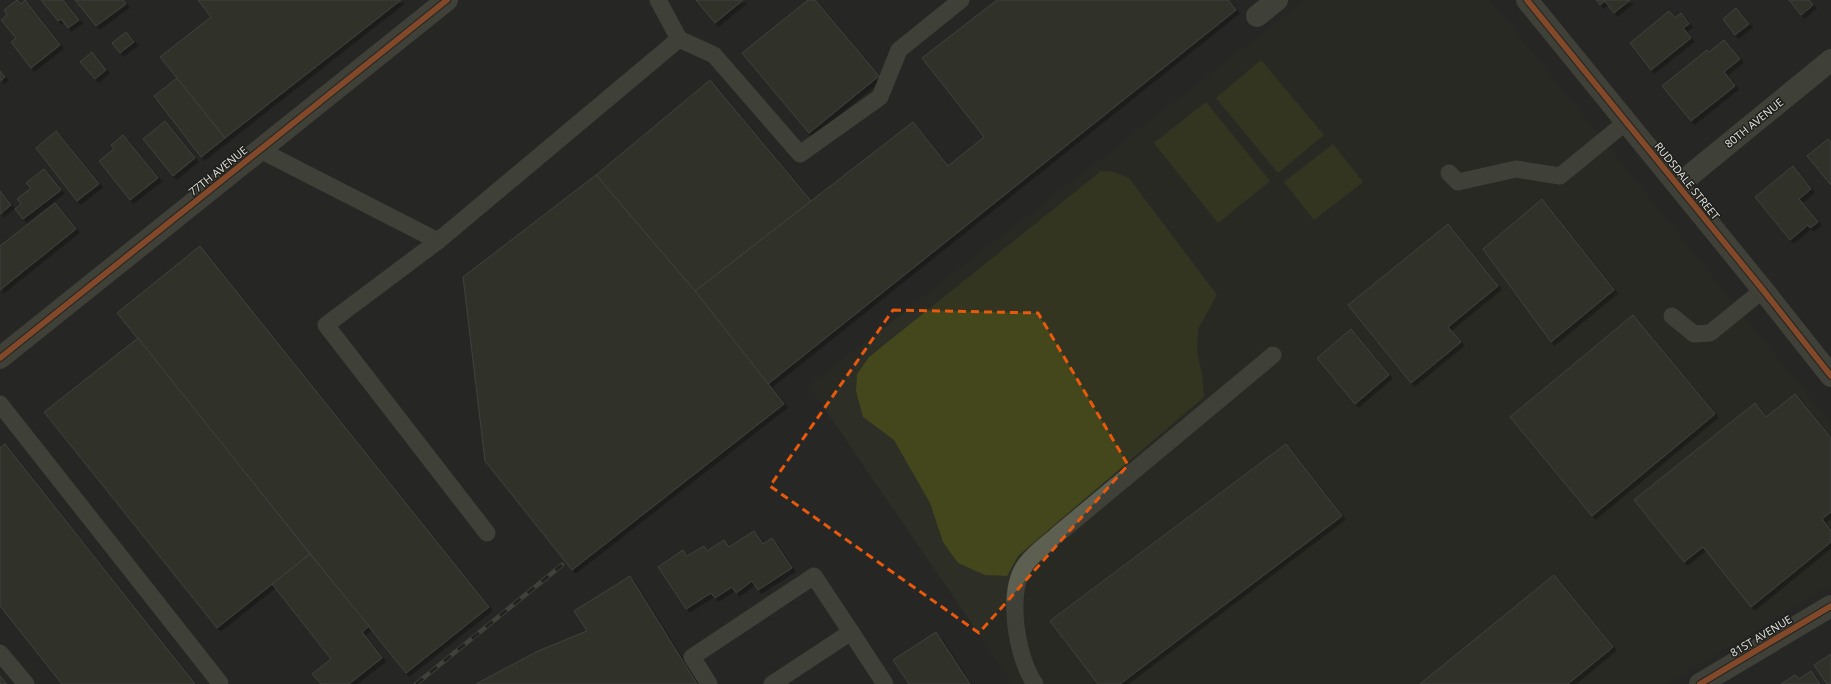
<svg xmlns="http://www.w3.org/2000/svg" width="1831" height="684" viewBox="0 0 1831 684" font-family="'Noto Sans',sans-serif">
  <style>
    .built { fill: #2d2e25 }
    .green { fill: #43471b }
    .building { fill: #3e4033; stroke: #5f5f5d; filter: url(#shadow) }
    .lines { fill: none; stroke-linecap: round; stroke-linejoin: round }
    .service { stroke: #5d5f50; stroke-width: 17 }
    .minor { stroke: #5d5f50; stroke-width: 22 }
    .rail-casing { stroke: #616258; stroke-width: 4.5 }
    .rail { stroke: #1e1f1b; stroke-width: 3; stroke-dasharray: 9; stroke-linecap: butt }
    .cycleway-casing { stroke: #1e1f1b; stroke-width: 8 }
    .cycleway { stroke: #ef722f; stroke-width: 6 }
    .marked { fill: none; stroke: #e8590c; stroke-width: 3; stroke-dasharray: 8 5; stroke-linejoin: round }
    .labels { text-anchor: middle; stroke-width: 3; stroke-linejoin: round; paint-order: stroke }
    .street-label { font-size: 11px; fill: #dedfdc; stroke: #1e1f1b }
  </style>
  <defs>
    <filter id="shadow"><feDropShadow dx="3.5" dy="3.5" stdDeviation="0" flood-color="#0009"/></filter>
  </defs>
  <rect width="100%" height="100%" fill="#272725"/>
  <path class="built" d="M 1306,0 L 1490,0 L 1831,425 L 1831,584 L 1667,684 L 1013,684 L 809,386 Z"/>
  <g class="green">
    <path d="M 1261,60 L 1324,135 L 1278,173 L 1216,98 Z"/>
    <path d="M 1206,102 L 1270,181 L 1218,223 L 1154,143 Z"/>
    <path d="M 1333,144 L 1363,182 L 1314,220 L 1284,182 Z"/>
    <path d="M 1101,171 L 1114,172 L 1129,178 L 1217,295 L 1198,329 L 1197,351 L 1202,375 L 1204,397 L 1018,556 L 1007,576 L 985,575 L 958,563 L 943,542 L 930,503 L 894,440 L 863,417 L 856,391 L 857,374 L 869,357 Z"/>
  </g>
  <g class="building">
    <path d="M 17,0 L 21,4 L 25,0 L 60,45 L 31,68 L 11,42 L 16,38 L 1,20 L 7,15 L 4,10 Z"/>
    <path d="M 41,0 L 63,0 L 79,20 L 68,28 L 61,19 L 58,21 Z"/>
    <path d="M 75,0 L 123,0 L 126,4 L 96,26 Z"/>
    <path d="M 198,0 L 401,0 L 225,138 L 160,57 L 211,17 Z"/>
    <path d="M 696,0 L 743,0 L 715,23 Z"/>
    <path d="M 808,0 L 815,0 L 879,76 L 809,133 L 742,53 Z"/>
    <path d="M 997,0 L 1228,0 L 1236,10 L 768,384 L 695,291 L 913,122 L 948,166 L 984,137 L 922,58 Z"/>
    <path d="M 1596,0 L 1630,0 L 1614,13 L 1605,1 L 1600,5 Z"/>
    <path d="M 1789,0 L 1809,0 L 1813,5 L 1801,15 Z"/>
    <path d="M 1736,8 L 1749,24 L 1735,35 L 1723,19 Z"/>
    <path d="M 1669,11 L 1675,18 L 1681,13 L 1689,24 L 1683,28 L 1691,38 L 1651,70 L 1630,43 Z"/>
    <path d="M 126,32 L 134,42 L 120,53 L 112,43 Z"/>
    <path d="M 1724,40 L 1740,59 L 1724,72 L 1735,86 L 1691,121 L 1662,86 L 1707,50 L 1709,52 Z"/>
    <path d="M 92,52 L 106,70 L 95,79 L 80,62 Z"/>
    <path d="M 0,71 L 5,77 L 0,81 Z"/>
    <path d="M 177,78 L 225,138 L 201,157 L 154,96 Z"/>
    <path d="M 710,80 L 811,201 L 695,291 L 596,175 Z"/>
    <path d="M 165,121 L 195,158 L 173,176 L 143,139 Z"/>
    <path d="M 56,131 L 99,184 L 77,201 L 36,148 Z"/>
    <path d="M 123,135 L 158,178 L 130,200 L 99,161 L 114,149 L 111,145 Z"/>
    <path d="M 1828,139 L 1831,143 L 1831,185 L 1807,156 Z"/>
    <path d="M 1793,166 L 1811,189 L 1799,199 L 1818,222 L 1810,228 L 1808,225 L 1790,240 L 1755,197 Z"/>
    <path d="M 44,169 L 61,190 L 23,219 L 15,209 L 21,204 L 17,199 L 31,188 L 26,183 Z"/>
    <path d="M 596,175 L 695,291 L 784,404 L 572,570 L 485,461 L 463,277 Z"/>
    <path d="M 0,191 L 11,205 L 0,214 Z"/>
    <path d="M 1542,199 L 1614,290 L 1551,342 L 1483,249 Z"/>
    <path d="M 55,203 L 76,229 L 0,290 L 0,246 Z"/>
    <path d="M 1448,224 L 1498,286 L 1448,327 L 1461,342 L 1411,383 L 1348,305 Z"/>
    <path d="M 200,246 L 489,607 L 406,673 L 117,313 Z"/>
    <path d="M 1633,315 L 1715,414 L 1592,516 L 1510,417 Z"/>
    <path d="M 1351,329 L 1389,375 L 1355,404 L 1317,358 Z"/>
    <path d="M 138,338 L 310,554 L 217,628 L 44,412 Z"/>
    <path d="M 1795,394 L 1831,438 L 1831,512 L 1822,519 L 1831,531 L 1831,542 L 1751,607 L 1703,547 L 1684,562 L 1634,500 L 1755,403 L 1766,417 Z"/>
    <path d="M 5,444 L 195,684 L 62,684 L 0,606 L 0,448 Z"/>
    <path d="M 1286,444 L 1342,516 L 1120,684 L 1098,684 L 1050,621 Z"/>
    <path d="M 754,531 L 763,544 L 772,538 L 792,568 L 758,590 L 752,581 L 736,593 L 732,587 L 715,598 L 711,593 L 686,609 L 658,567 L 683,550 L 687,556 L 704,546 L 707,551 L 724,540 L 729,547 Z"/>
    <path d="M 310,554 L 369,626 L 362,632 L 382,658 L 349,684 L 321,684 L 312,674 L 331,659 L 272,584 Z"/>
    <path d="M 1554,575 L 1613,647 L 1568,684 L 1420,684 Z"/>
    <path d="M 630,576 L 697,684 L 476,684 L 538,651 L 587,631 L 574,611 Z"/>
    <path d="M 936,632 L 970,684 L 909,684 L 893,660 Z"/>
    <path d="M 1831,654 L 1831,684 L 1827,684 L 1814,665 Z"/>
    <path d="M 1811,671 L 1820,684 L 1781,684 L 1795,675 L 1799,679 Z"/>
    <path d="M 0,676 L 7,684 L 0,684 Z"/>
  </g>
  <g class="lines">
    <g class="service">
      <path d="M 679,39 L 714,55 L 800,154 L 880,97 L 899,50 L 961,0"/>
      <path d="M 260,150 L 438,241 L 679,39 L 658,0"/>
      <path d="M 1449,173 L 1458,182 L 1516,169 L 1560,176 L 1626,122"/>
      <path d="M 438,241 L 326,325 L 487,533"/>
      <path d="M 1672,316 L 1694,334 L 1710,333 L 1763,290"/>
      <path d="M 0,404 L 220,683"/>
      <path d="M 851,632 L 885,684"/>
      <path d="M 0,653 L 26,684"/>
      <path d="M 709,684 L 692,657 L 814,576 L 851,632 L 772,684"/>
      <path d="M 1035,684 C 1017,659 1005,591 1026,564 C 1034,553 1047,544 1057,535 L 1273,355"/>
    </g>
    <g class="minor">
      <path d="M 1527,0 L 1763,290 L 1831,376"/>
      <path d="M 1257,16 L 1277,0"/>
      <path d="M 1678,185 L 1831,60"/>
      <path d="M 0,358 L 447,0"/>
      <path d="M 1700,684 L 1831,606"/>
    </g>
    <defs>
      <path id="rail" d="M 416,684 L 562,565"/>
    </defs>
    <use href="#rail" class="rail-casing"/>
    <use href="#rail" class="rail"/>
    <defs>
      <g id="cycleway">
        <path d="M 1527,0 L 1763,290 L 1831,376"/>
        <path d="M 0,358 L 447,0"/>
        <path d="M 1700,684 L 1831,606"/>
      </g>
    </defs>
    <use href="#cycleway" class="cycleway-casing"/>
    <use href="#cycleway" class="cycleway"/>
  </g>
  <path d="M0 0H1831V684H0ZM 893,310 L 1038,313 L 1128,465 L 979,633 L 770,486 Z" fill="#272725" fill-opacity=".55" fill-rule="evenodd"/>
  <path class="marked" d="M 893,310 L 1038,313 L 1128,465 L 979,633 L 770,486 Z"/>
  <g class="labels">
    <g class="street-label">
      <text transform="translate(1754 123) rotate(-39)" y="4">80TH AVENUE</text>
      <text transform="translate(218 171) rotate(-39)" y="4">77TH AVENUE</text>
      <text transform="translate(1687 181) rotate(51)" y="4">RUDSDALE STREET</text>
      <text transform="translate(1761 636) rotate(-31)" y="4">81ST AVENUE</text>
    </g>
  </g>
</svg>
